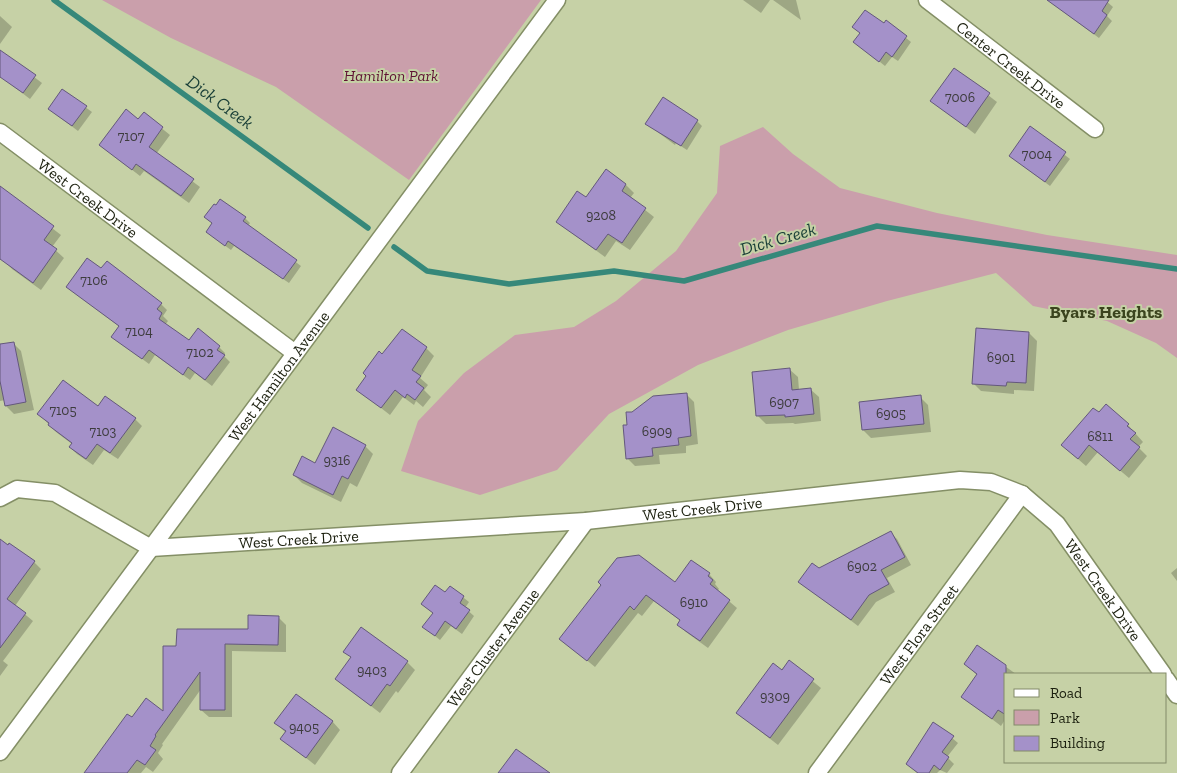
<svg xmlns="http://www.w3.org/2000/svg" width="1177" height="773" viewBox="0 0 1177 773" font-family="'Zilla Slab',serif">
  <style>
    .green { fill: #ca9fab }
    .shadow { fill: #0003 }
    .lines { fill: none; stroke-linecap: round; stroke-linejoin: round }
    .stream { stroke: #36887a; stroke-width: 5.5 }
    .building { fill: #a491c9; stroke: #64587c }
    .street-casing { stroke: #848f66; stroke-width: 19 }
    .street { stroke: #fff; stroke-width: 16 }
    .labels { text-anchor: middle; stroke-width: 4; stroke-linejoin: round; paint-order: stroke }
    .number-label { font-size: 14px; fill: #3d3c3d }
    .street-label { font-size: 16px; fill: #1b1f0e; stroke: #c6d1a6 }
    .park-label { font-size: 16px; font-style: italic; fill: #601334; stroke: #c6d1a6 }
    .water-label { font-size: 18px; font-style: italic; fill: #173d36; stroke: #c6d1a6 }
    .neighbourhood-label { font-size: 18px; font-weight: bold; fill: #3b441e; stroke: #c6d1a6 }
  </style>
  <rect width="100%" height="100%" fill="#c6d1a6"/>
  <g class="green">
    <path d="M 102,0 L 541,0 L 409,180 L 276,87 L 171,38 Z"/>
    <path d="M 763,127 L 793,154 L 840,188 L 937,213 L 1047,235 L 1177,255 L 1177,358 L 1156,343 L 1107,321 L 1033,306 L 996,273 L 887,301 L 788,330 L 698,365 L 609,414 L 557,470 L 480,495 L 401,471 L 418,421 L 464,373 L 515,335 L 574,327 L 616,301 L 676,251 L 717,193 L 720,146 Z"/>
  </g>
  <g class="shadow">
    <path d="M 743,0 L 770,0 L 761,13 Z"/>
    <path d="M 773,0 L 796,0 L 801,20 Z"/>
    <path d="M 1059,0 L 1105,0 L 1113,7 L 1107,16 L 1112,21 L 1099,38 L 1061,10 L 1056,5 Z"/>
    <path d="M 0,16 L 12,27 L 0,44 Z"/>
    <path d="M 886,22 L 911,42 L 898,61 L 892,57 L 885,66 L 855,42 Z"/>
    <path d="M 0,51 L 42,83 L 30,99 L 0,76 Z"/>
    <path d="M 954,69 L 997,102 L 975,134 L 932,101 Z"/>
    <path d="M 63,91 L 92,112 L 78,131 L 49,109 Z"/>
    <path d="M 144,114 L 170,135 L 156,154 L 200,187 L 189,203 L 144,171 L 140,176 L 100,145 L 139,121 Z"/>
    <path d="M 697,121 L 702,126 L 687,150 L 676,143 L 675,145 L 647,124 Z"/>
    <path d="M 1030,128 L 1070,159 L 1050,186 L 1010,156 Z"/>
    <path d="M 606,171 L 626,185 L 634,193 L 630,198 L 654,217 L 630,250 L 616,241 L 605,257 L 557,222 L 586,199 Z"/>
    <path d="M 0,188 L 61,235 L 52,247 L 64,258 L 41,290 L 12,269 L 0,256 Z"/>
    <path d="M 206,217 L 245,218 L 250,223 L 248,226 L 301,266 L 289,283 L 234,246 L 231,250 L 213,237 L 213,224 Z"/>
    <path d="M 102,270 L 161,304 L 167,310 L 163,316 L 168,321 L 165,325 L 189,342 L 219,347 L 225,353 L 224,356 L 230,362 L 212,386 L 195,373 L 190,380 L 155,355 L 149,364 L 113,337 L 120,327 L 67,287 Z"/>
    <path d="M 1029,333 L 1037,341 L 1034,391 L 1014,390 L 1014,394 L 981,391 L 973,383 Z"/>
    <path d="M 13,343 L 21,351 L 34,410 L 14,414 L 6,406 L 5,400 L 0,401 L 0,346 Z"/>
    <path d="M 426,348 L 434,356 L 420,378 L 428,385 L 424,390 L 431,397 L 423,407 L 416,401 L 414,405 L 403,397 L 390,415 L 358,390 L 383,356 Z"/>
    <path d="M 789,369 L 798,377 L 799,390 L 810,389 L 819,397 L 821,421 L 795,424 L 793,423 L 766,424 L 758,416 Z"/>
    <path d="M 686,394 L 694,402 L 698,444 L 686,446 L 686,453 L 659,455 L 660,464 L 635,466 L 627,458 L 633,413 Z"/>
    <path d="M 920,397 L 928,405 L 931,432 L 871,438 L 863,430 Z"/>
    <path d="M 1106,406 L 1128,425 L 1143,442 L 1138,447 L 1147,456 L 1129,478 L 1098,452 L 1086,466 L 1071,453 Z"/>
    <path d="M 99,408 L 135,419 L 142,426 L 118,459 L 104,450 L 93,465 L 77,454 L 70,447 L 72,444 L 56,432 L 39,414 Z"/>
    <path d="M 365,446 L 373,454 L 357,487 L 350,483 L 341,502 L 302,483 L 294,475 L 315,464 Z"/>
    <path d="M 890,532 L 897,539 L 911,565 L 887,578 L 895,592 L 876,602 L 858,626 L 800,582 Z"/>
    <path d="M 0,547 L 34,562 L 41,569 L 15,606 L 33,621 L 3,661 L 8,665 L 0,676 Z"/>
    <path d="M 1177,568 L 1177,581 L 1171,573 Z"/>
    <path d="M 709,574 L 716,582 L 715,584 L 719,589 L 717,591 L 737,608 L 708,648 L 686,632 L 679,625 L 681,621 L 654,601 L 642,616 L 638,613 L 595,667 L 561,639 L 602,585 L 675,584 Z"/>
    <path d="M 450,587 L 469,602 L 465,608 L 474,616 L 462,634 L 451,626 L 440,640 L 424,627 L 434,614 L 423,604 L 446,594 Z"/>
    <path d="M 278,617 L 286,625 L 286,652 L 232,651 L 232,717 L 209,717 L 201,710 L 201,689 L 162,744 L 163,745 L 158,753 L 163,759 L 153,772 L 146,767 L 141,773 L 85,773 L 132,719 L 165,714 L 178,647 L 249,630 Z"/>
    <path d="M 978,647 L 1016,674 L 1006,674 L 1006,718 L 1001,726 L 963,697 L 978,676 L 965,664 Z"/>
    <path d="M 345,651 L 407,662 L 415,670 L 398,693 L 396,691 L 380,713 L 336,679 L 352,658 Z"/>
    <path d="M 789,662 L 821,688 L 778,745 L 737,713 Z"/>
    <path d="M 332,721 L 340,730 L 315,765 L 282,739 L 286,733 L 276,723 Z"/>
    <path d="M 934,723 L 958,743 L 947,757 L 954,764 L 947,773 L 940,770 L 937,773 L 917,773 L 907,764 Z"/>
  </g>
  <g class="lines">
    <g class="stream">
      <path d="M 54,0 L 368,228"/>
      <path d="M 394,247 L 427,271 L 509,284 L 614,271 L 684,281 L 877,226 L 1177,269"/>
    </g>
  </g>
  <g class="building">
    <path d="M 1047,0 L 1109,0 L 1102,11 L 1107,15 L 1094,34 Z"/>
    <path d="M 865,10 L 884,23 L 886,20 L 907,36 L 892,57 L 886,52 L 879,62 L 853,42 L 860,33 L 852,27 Z"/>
    <path d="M 0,50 L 36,75 L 23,93 L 0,77 Z"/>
    <path d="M 954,68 L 990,93 L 966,127 L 930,101 Z"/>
    <path d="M 62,89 L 87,106 L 72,126 L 48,109 Z"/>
    <path d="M 663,97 L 698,120 L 681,146 L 645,124 Z"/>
    <path d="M 126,109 L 138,119 L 144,112 L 163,127 L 149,147 L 194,179 L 181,196 L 136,164 L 132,170 L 99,145 Z"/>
    <path d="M 1030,126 L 1066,152 L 1045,182 L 1009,156 Z"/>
    <path d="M 606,169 L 626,184 L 622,191 L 646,208 L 622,243 L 608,234 L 596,250 L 556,222 L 577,191 L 586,197 Z"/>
    <path d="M 0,186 L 54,226 L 44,240 L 57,249 L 33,283 L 0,259 Z"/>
    <path d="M 220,199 L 246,217 L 243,221 L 297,260 L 283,279 L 228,241 L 225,246 L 206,232 L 212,223 L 204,217 L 214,204 L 216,205 Z"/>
    <path d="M 87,258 L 101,268 L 107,261 L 162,303 L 157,309 L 162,313 L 159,319 L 189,340 L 198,328 L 220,346 L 217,350 L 225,355 L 205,380 L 188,367 L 183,375 L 149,350 L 142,359 L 111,337 L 119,326 L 66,287 Z"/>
    <path d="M 976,328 L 1029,332 L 1026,383 L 1007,382 L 1006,386 L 972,384 Z"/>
    <path d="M 402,329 L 427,347 L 412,370 L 421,376 L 416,382 L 424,388 L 415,400 L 407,394 L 405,398 L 395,390 L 381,408 L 356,390 L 366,376 L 363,373 L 379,351 L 382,354 Z"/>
    <path d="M 14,342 L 26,402 L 5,406 L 0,381 L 0,344 Z"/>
    <path d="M 790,368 L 792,390 L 811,388 L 814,414 L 785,417 L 785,415 L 756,416 L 752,372 Z"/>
    <path d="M 63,380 L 98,406 L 105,396 L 136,418 L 110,453 L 97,444 L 86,459 L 69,447 L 72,443 L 48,425 L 49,423 L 37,414 Z"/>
    <path d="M 687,393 L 691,436 L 678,438 L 679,445 L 652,448 L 653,456 L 626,459 L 623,425 L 627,425 L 626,412 L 632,412 L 653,396 Z"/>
    <path d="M 921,395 L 924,424 L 862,430 L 859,402 Z"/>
    <path d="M 1106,404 L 1129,424 L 1127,426 L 1136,433 L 1130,439 L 1140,447 L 1120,471 L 1089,445 L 1078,459 L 1061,445 L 1093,408 L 1099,412 Z"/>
    <path d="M 333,427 L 366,445 L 348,479 L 342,476 L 333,495 L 293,475 L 302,456 L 315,463 Z"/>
    <path d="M 891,531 L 905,557 L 881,570 L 889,584 L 869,595 L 851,620 L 798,582 L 812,563 L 819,568 Z"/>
    <path d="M 0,539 L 8,545 L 9,543 L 35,561 L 7,599 L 26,613 L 0,648 Z"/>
    <path d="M 639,555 L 675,582 L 691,560 L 710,573 L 708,576 L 713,580 L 710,584 L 730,600 L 700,641 L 677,625 L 680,620 L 646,595 L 634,610 L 630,606 L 587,661 L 559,639 L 601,585 L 598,582 L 617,558 Z"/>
    <path d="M 435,585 L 445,592 L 450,586 L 464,596 L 460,603 L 470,610 L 456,629 L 445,621 L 435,636 L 422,627 L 433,613 L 421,604 Z"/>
    <path d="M 248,615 L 279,616 L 278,645 L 225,644 L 225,710 L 200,710 L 200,672 L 155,735 L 156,736 L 150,746 L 156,750 L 145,765 L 137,760 L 127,773 L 84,773 L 127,714 L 132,717 L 146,698 L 163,711 L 163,646 L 176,646 L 177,629 L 248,629 Z"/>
    <path d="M 361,627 L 408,661 L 390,686 L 387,684 L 371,706 L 335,679 L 351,657 L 343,652 Z"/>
    <path d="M 977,645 L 1006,665 L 1006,715 L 998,710 L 992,719 L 961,697 L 977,674 L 964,664 Z"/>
    <path d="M 789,660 L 814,679 L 770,738 L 736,713 L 773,663 L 782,670 Z"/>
    <path d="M 296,694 L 333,721 L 306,758 L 280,739 L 286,731 L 274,723 Z"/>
    <path d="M 933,722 L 954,736 L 942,752 L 949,757 L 940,770 L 934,765 L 929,773 L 918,773 L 906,764 Z"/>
    <path d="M 516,749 L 550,773 L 498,773 Z"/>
  </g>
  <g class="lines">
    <defs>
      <g id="street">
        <path id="s1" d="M 927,0 L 1095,129"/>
        <path id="s2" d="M 0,132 L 295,353"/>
        <path id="s3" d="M 0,498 L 17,489 L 55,493 L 151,548 L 586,521 L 960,480 L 991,482 L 1022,494 L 1057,524 L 1163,674"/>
        <path d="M 1166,679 L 1177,695"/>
        <path id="s4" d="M 0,752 L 557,0"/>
        <path id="s5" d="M 400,773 L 586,521"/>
        <path id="s6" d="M 817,773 L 1022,494"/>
      </g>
    </defs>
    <use href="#street" class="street-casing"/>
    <use href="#street" class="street"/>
  </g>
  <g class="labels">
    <g class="number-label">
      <text x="960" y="102">7006</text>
      <text x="131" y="141">7107</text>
      <text x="1037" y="159">7004</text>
      <text x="601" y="220">9208</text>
      <text x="94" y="285">7106</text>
      <text x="139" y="336">7104</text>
      <text x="200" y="357">7102</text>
      <text x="1001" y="362">6901</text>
      <text x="784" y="407">6907</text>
      <text x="63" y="415">7105</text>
      <text x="891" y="418">6905</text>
      <text x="103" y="436">7103</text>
      <text x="657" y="436">6909</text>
      <text x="1100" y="441">6811</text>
      <text x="337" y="465">9316</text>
      <text x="862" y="571">6902</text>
      <text x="694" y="607">6910</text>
      <text x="372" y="675">9403</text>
      <text x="775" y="701">9309</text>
      <text x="304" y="732">9405</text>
    </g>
    <g class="street-label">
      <text dy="6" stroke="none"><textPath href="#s1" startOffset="106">Center Creek Drive</textPath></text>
      <text dy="6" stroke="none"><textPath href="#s2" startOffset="110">West Creek Drive</textPath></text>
      <text dy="6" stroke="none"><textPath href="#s4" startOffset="468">West Hamilton Avenue</textPath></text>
      <text dy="6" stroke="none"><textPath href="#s3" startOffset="721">West Creek Drive</textPath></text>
      <text dy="6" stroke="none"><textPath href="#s3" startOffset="316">West Creek Drive</textPath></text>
      <text dy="6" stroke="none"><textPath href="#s3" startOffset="1171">West Creek Drive</textPath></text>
      <text dy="6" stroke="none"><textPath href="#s6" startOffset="172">West Flora Street</textPath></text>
      <text dy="6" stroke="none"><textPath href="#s5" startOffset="156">West Cluster Avenue</textPath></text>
    </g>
    <g class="park-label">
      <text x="391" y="81">Hamilton Park</text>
    </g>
    <g class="water-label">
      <text transform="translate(220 102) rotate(36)" y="6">Dick Creek</text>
      <text transform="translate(778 239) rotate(-16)" y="6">Dick Creek</text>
    </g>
    <g class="neighbourhood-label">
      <text x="1106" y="318">Byars Heights</text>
    </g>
  </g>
  <rect x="1004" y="673" width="162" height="90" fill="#c6d1a6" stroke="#828a69"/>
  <rect x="1014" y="689" width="25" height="8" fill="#ffffff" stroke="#828a69"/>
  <text x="1050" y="698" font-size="15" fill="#1b1f0e">Road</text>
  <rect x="1014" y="710" width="25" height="15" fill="#ca9fab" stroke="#828a69"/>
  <text x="1050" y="723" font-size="15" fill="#1b1f0e">Park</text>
  <rect x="1014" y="736" width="25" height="15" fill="#a491c9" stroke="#828a69"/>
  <text x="1050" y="748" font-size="15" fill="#1b1f0e">Building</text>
</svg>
